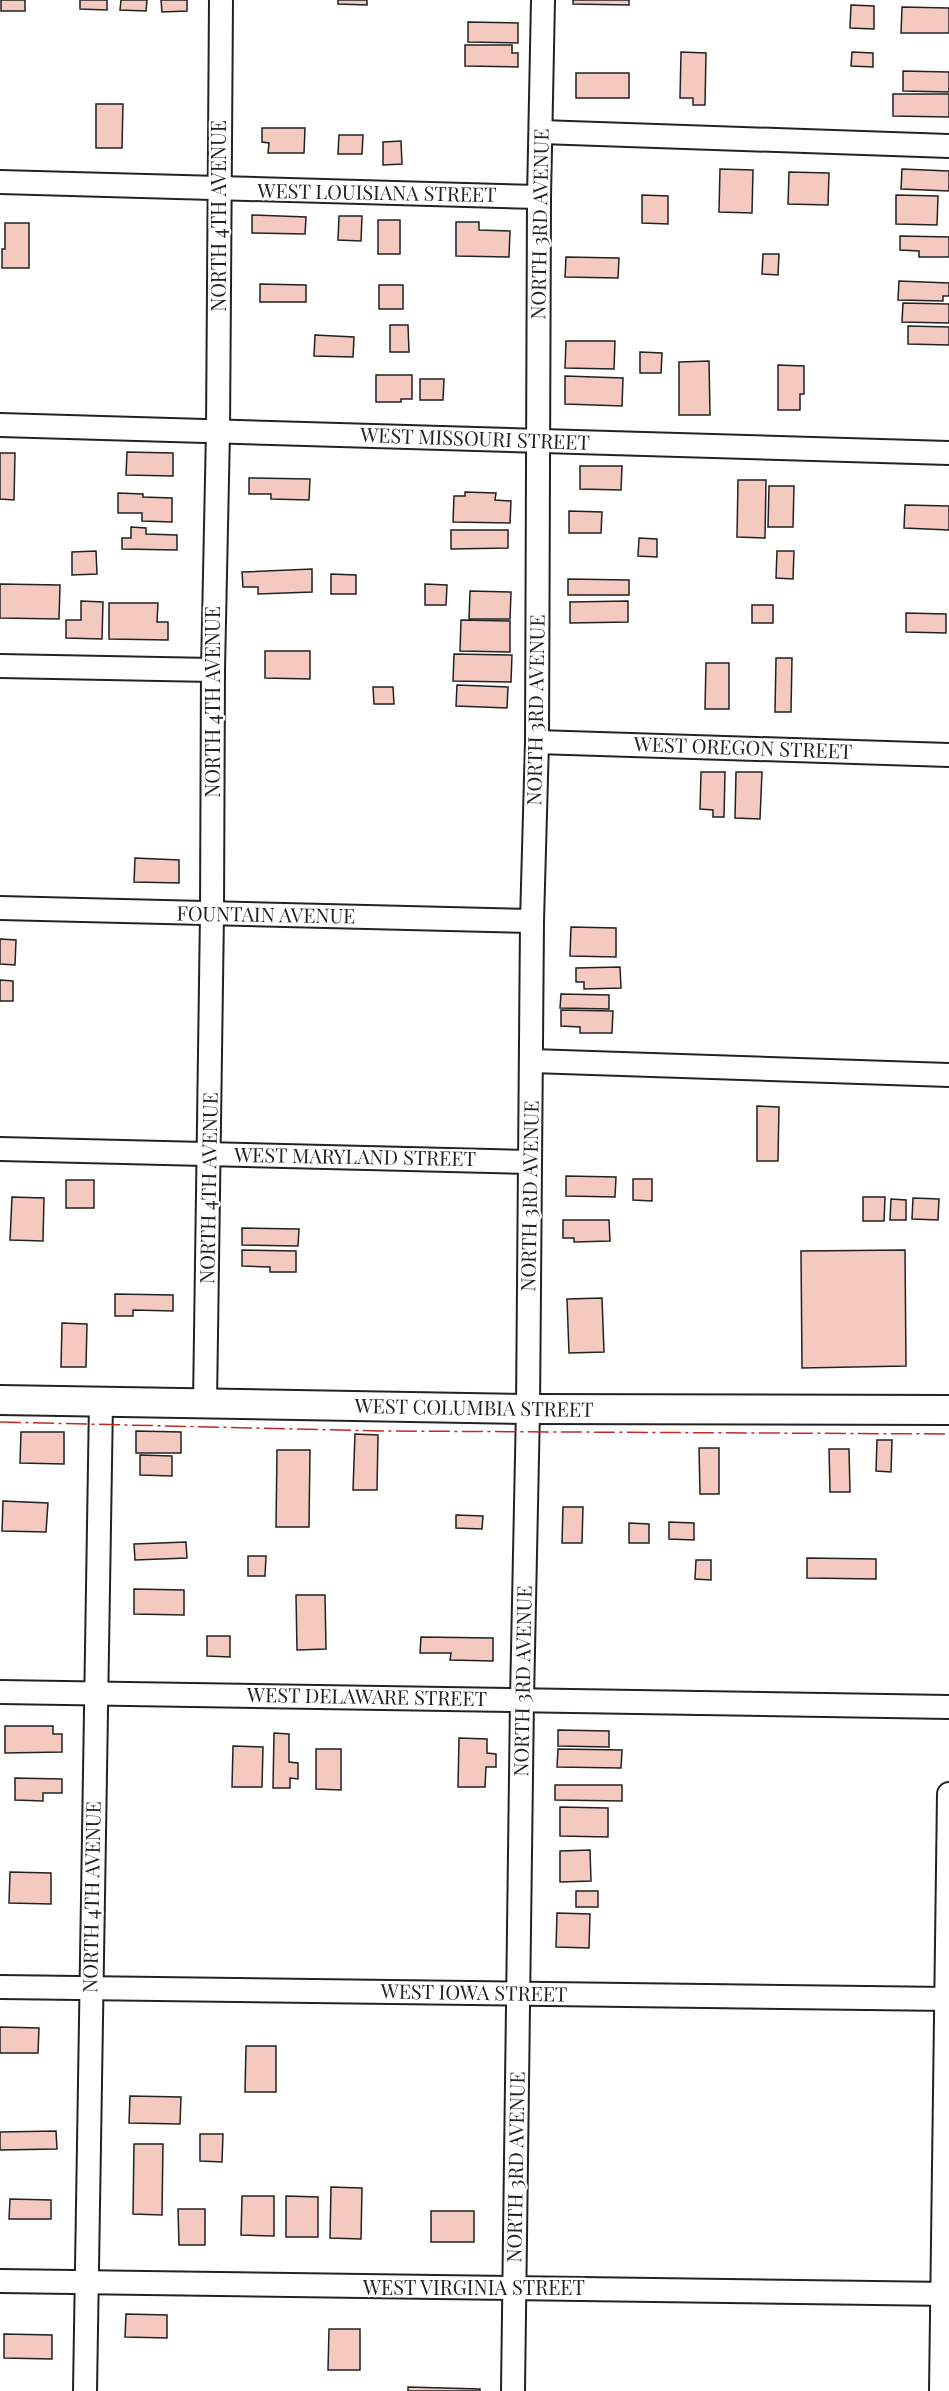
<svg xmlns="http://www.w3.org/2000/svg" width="949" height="2391" viewBox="0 0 949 2391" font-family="'Playfair Display',serif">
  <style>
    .building { fill: #f3c9c0; stroke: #222; stroke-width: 1.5 }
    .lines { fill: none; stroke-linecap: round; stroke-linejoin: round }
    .minor-casing { stroke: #222; stroke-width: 26 }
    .major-casing { stroke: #222; stroke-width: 32 }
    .minor { stroke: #fff; stroke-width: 22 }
    .major { stroke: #fff; stroke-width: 28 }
    .power { stroke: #c62828; stroke-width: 1.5; stroke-dasharray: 21 4.5 3 4.5; stroke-linecap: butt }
    .labels { text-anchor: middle; stroke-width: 4.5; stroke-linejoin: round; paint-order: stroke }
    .street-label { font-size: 20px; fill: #222; stroke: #fff }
  </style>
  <rect width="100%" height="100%" fill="#fff"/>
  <g class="building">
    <rect x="1" y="0" width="24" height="11"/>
    <path d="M 80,0 L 107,0 L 107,10 L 80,9 Z"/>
    <path d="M 121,0 L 147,0 L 146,11 L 120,10 Z"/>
    <path d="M 161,0 L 187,0 L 187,11 L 162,12 Z"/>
    <path d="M 338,0 L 367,0 L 367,5 L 338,4 Z"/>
    <path d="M 573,0 L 629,0 L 629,5 L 573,4 Z"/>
    <path d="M 851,5 L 874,6 L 874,29 L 850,28 Z"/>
    <path d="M 902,7 L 949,8 L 949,33 L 901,33 Z"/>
    <path d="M 468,22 L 518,23 L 518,43 L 468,42 Z"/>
    <path d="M 465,45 L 512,45 L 512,53 L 518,53 L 518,67 L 465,66 Z"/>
    <path d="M 681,52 L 706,53 L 705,105 L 693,105 L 693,98 L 680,98 Z"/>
    <path d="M 852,52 L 873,53 L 873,67 L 851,66 Z"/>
    <path d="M 903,71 L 949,72 L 949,92 L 903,91 Z"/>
    <rect x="576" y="73" width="53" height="25"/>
    <path d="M 893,94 L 949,94 L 949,117 L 893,116 Z"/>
    <path d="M 96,104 L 123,104 L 122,148 L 96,148 Z"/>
    <path d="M 262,128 L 305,128 L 304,153 L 268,153 L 269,143 L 262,142 Z"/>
    <path d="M 339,135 L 363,135 L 362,154 L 338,154 Z"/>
    <path d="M 401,141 L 402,164 L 383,165 L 383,142 Z"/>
    <path d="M 720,169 L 753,170 L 752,213 L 719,212 Z"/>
    <path d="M 902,169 L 949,171 L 949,191 L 901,189 Z"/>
    <path d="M 789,172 L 829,173 L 828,205 L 788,204 Z"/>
    <path d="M 642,195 L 668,196 L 668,224 L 642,223 Z"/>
    <path d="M 896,195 L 938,196 L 937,225 L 896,224 Z"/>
    <path d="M 252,215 L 306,217 L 305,234 L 252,233 Z"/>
    <path d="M 339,216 L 362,216 L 361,241 L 338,240 Z"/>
    <rect x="378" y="220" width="22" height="34"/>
    <path d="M 456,222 L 479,222 L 479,230 L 510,231 L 509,257 L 456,256 Z"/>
    <path d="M 5,223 L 29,223 L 29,268 L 2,268 L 2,249 L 5,249 Z"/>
    <path d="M 900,236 L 949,237 L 949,257 L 919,257 L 919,251 L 900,250 Z"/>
    <path d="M 763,254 L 779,254 L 778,275 L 762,274 Z"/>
    <path d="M 566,257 L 619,258 L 618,278 L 565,277 Z"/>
    <path d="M 899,281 L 949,283 L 949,296 L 943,296 L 943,301 L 898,300 Z"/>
    <path d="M 260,284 L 306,285 L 306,302 L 260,302 Z"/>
    <rect x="379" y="285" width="24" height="24"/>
    <path d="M 903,303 L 949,304 L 949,323 L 902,322 Z"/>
    <path d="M 390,325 L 408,325 L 409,352 L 390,352 Z"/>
    <path d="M 908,326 L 949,327 L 949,345 L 908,344 Z"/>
    <path d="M 315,335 L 354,337 L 353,357 L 314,356 Z"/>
    <path d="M 566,341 L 615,341 L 614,369 L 565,368 Z"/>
    <path d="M 640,352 L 662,353 L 661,373 L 640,373 Z"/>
    <path d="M 709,361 L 710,415 L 679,415 L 679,362 Z"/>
    <path d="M 778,365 L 804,366 L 804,394 L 800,394 L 800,410 L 778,410 Z"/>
    <path d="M 376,375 L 412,375 L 412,399 L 401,399 L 401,402 L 376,402 Z"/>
    <path d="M 565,376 L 623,378 L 622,406 L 565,404 Z"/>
    <path d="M 420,379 L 444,379 L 443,400 L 420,400 Z"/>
    <path d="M 127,452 L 173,453 L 173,476 L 126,475 Z"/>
    <path d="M 0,453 L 15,453 L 14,500 L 0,499 Z"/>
    <path d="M 580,466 L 622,466 L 621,490 L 580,489 Z"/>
    <path d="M 249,478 L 310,479 L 309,500 L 271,499 L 271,494 L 249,494 Z"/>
    <path d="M 738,480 L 766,480 L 765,538 L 737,537 Z"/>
    <path d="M 769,486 L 794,486 L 793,527 L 768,527 Z"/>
    <path d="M 465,492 L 496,493 L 495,500 L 511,501 L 510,523 L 453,522 L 454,496 L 465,496 Z"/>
    <path d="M 118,493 L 143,494 L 143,497 L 172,498 L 172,522 L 142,521 L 142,513 L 118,513 Z"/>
    <path d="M 905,505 L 949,506 L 949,530 L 904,528 Z"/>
    <path d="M 569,511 L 602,512 L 601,533 L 569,533 Z"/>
    <path d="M 131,527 L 146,528 L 146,534 L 177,535 L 177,550 L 122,549 L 122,538 L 131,538 Z"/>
    <path d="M 451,530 L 508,530 L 508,548 L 451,549 Z"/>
    <path d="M 639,538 L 657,539 L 657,557 L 638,556 Z"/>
    <path d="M 96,551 L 97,574 L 72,575 L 72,552 Z"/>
    <path d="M 777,551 L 794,551 L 793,579 L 776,578 Z"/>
    <path d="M 312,569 L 312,592 L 258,594 L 258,587 L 243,587 L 242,572 Z"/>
    <path d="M 331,574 L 356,575 L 356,594 L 331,594 Z"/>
    <path d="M 568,579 L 629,580 L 629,595 L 568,595 Z"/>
    <path d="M 0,584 L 60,585 L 59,619 L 0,618 Z"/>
    <path d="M 425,584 L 447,585 L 446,605 L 425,605 Z"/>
    <path d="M 470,591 L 511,592 L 510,619 L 469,619 Z"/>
    <path d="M 81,601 L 103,602 L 102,639 L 66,638 L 66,620 L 81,620 Z"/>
    <path d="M 628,601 L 628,622 L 570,623 L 570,602 Z"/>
    <path d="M 109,603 L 158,603 L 157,622 L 168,622 L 168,640 L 109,639 Z"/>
    <rect x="752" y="605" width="21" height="18"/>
    <path d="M 906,613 L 946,614 L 946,633 L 906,632 Z"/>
    <path d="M 461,620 L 510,621 L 510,652 L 460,651 Z"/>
    <path d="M 265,651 L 310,651 L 310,679 L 265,678 Z"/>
    <path d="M 454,654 L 512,655 L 511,682 L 453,681 Z"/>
    <path d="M 776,658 L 792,658 L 791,712 L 775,712 Z"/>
    <path d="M 706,663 L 729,663 L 729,709 L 705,709 Z"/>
    <path d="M 457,685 L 508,687 L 507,708 L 456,706 Z"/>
    <path d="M 373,687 L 393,687 L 394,704 L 374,704 Z"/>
    <path d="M 701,772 L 725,772 L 724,817 L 713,817 L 713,810 L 700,809 Z"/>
    <path d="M 736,772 L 762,772 L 760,819 L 735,818 Z"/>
    <path d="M 135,858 L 179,860 L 179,883 L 134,882 Z"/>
    <path d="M 571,927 L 616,928 L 616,957 L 570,956 Z"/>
    <path d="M 0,939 L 16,940 L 15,965 L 0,964 Z"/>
    <path d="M 620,967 L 621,988 L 584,989 L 584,982 L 576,982 L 576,968 Z"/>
    <path d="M 0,980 L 13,981 L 13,1001 L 0,1001 Z"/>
    <path d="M 561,994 L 609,995 L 609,1009 L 560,1008 Z"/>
    <path d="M 561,1010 L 613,1011 L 612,1033 L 580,1033 L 580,1027 L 561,1026 Z"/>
    <path d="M 757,1106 L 779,1107 L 778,1161 L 757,1161 Z"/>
    <path d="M 566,1176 L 616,1177 L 615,1197 L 566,1196 Z"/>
    <path d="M 633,1179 L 652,1179 L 652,1201 L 633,1200 Z"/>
    <rect x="66" y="1180" width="28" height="28"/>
    <path d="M 12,1197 L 44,1198 L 43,1241 L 10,1240 Z"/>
    <path d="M 863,1197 L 885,1197 L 884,1221 L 863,1221 Z"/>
    <path d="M 913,1198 L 939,1199 L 938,1220 L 912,1219 Z"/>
    <path d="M 891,1199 L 906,1200 L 906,1220 L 890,1220 Z"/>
    <path d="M 563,1220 L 609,1220 L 610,1241 L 574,1242 L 574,1238 L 563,1238 Z"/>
    <path d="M 242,1228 L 299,1229 L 298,1246 L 242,1245 Z"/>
    <path d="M 242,1250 L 296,1251 L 296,1272 L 270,1272 L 270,1267 L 242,1266 Z"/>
    <path d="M 905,1250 L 906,1366 L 802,1368 L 801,1251 Z"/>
    <path d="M 115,1294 L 173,1295 L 173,1311 L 133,1310 L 133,1316 L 115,1316 Z"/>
    <path d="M 602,1298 L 604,1352 L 569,1353 L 567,1299 Z"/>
    <path d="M 62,1323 L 87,1324 L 86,1367 L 61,1367 Z"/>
    <path d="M 136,1431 L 181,1432 L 181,1453 L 136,1453 Z"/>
    <path d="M 21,1432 L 64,1432 L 64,1464 L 20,1463 Z"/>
    <path d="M 355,1434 L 378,1435 L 377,1490 L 353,1490 Z"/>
    <path d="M 877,1440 L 892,1440 L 891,1472 L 876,1471 Z"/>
    <path d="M 699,1448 L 719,1448 L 719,1494 L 700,1494 Z"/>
    <path d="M 829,1449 L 849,1449 L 850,1492 L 830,1492 Z"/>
    <path d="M 277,1450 L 310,1450 L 309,1527 L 276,1527 Z"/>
    <path d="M 140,1455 L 172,1456 L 172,1476 L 140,1475 Z"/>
    <path d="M 3,1501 L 48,1503 L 46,1532 L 2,1531 Z"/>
    <path d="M 563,1507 L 583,1507 L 582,1543 L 562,1543 Z"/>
    <path d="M 456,1515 L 483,1516 L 482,1529 L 456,1528 Z"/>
    <path d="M 669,1522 L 694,1523 L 694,1540 L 669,1539 Z"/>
    <path d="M 629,1523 L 649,1524 L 649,1543 L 629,1543 Z"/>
    <path d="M 186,1542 L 187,1558 L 135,1560 L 134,1544 Z"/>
    <path d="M 248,1556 L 266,1556 L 265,1576 L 248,1576 Z"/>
    <path d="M 807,1558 L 876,1559 L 876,1579 L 807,1578 Z"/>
    <path d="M 696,1560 L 711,1560 L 711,1580 L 695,1579 Z"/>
    <path d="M 134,1589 L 184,1590 L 184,1615 L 134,1614 Z"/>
    <path d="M 296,1595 L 325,1595 L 326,1649 L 297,1650 Z"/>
    <path d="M 207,1636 L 230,1636 L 230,1657 L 207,1656 Z"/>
    <path d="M 421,1637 L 493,1638 L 493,1661 L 450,1660 L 451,1653 L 420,1653 Z"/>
    <path d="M 5,1726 L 53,1726 L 53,1734 L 62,1734 L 62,1752 L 5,1753 Z"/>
    <path d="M 558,1730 L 609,1731 L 609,1747 L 558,1746 Z"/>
    <path d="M 274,1733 L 289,1734 L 289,1762 L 298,1763 L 298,1779 L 290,1778 L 290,1788 L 273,1788 Z"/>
    <path d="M 459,1738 L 487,1739 L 487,1753 L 496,1754 L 496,1767 L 486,1767 L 485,1787 L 458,1787 Z"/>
    <path d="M 233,1746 L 263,1747 L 262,1787 L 232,1787 Z"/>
    <path d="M 316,1749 L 341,1749 L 341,1790 L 316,1789 Z"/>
    <path d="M 558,1749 L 622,1750 L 621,1768 L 557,1767 Z"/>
    <path d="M 15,1778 L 62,1779 L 62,1793 L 43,1793 L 43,1801 L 15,1800 Z"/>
    <path d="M 555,1785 L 622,1785 L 622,1801 L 555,1800 Z"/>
    <path d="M 560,1807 L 608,1808 L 608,1837 L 560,1836 Z"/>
    <path d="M 590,1850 L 591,1881 L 560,1882 L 560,1851 Z"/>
    <path d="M 10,1872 L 51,1873 L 51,1904 L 9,1903 Z"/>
    <rect x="576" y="1891" width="22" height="16"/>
    <path d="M 557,1913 L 590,1914 L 589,1948 L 556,1947 Z"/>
    <path d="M 0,2027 L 39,2028 L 38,2053 L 0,2053 Z"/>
    <path d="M 246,2046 L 276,2046 L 276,2092 L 245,2092 Z"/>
    <path d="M 130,2096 L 181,2097 L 180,2124 L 129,2123 Z"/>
    <path d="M 56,2131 L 57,2149 L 0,2150 L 0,2132 Z"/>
    <path d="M 200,2134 L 223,2134 L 222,2162 L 200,2161 Z"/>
    <path d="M 134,2144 L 163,2144 L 162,2215 L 133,2214 Z"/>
    <path d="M 331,2187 L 362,2188 L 361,2239 L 330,2238 Z"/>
    <path d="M 242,2196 L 274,2196 L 274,2236 L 241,2235 Z"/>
    <path d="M 286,2196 L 318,2197 L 318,2237 L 286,2237 Z"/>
    <path d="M 10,2199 L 51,2200 L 51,2219 L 9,2219 Z"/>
    <path d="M 178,2209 L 205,2209 L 205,2245 L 179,2245 Z"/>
    <rect x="431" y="2211" width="43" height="31"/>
    <path d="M 126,2314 L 167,2315 L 167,2338 L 125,2337 Z"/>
    <path d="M 329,2329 L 360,2329 L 360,2370 L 328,2370 Z"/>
    <path d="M 4,2334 L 52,2335 L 52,2359 L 4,2358 Z"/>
    <path d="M 408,2387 L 480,2389 L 480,2391 L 408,2391 Z"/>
  </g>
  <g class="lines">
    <defs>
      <g id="minor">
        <path d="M 541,132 L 949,146"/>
        <path d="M 0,182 L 539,197"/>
        <path d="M 0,425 L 949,453"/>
        <path d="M 0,666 L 213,670"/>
        <path d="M 537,742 L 949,755"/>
        <path d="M 0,908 L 532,921"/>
        <path d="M 532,1061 L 949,1075"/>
        <path d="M 0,1149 L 529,1162"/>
        <path d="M 205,1404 L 212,913 L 213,670 L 218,431 L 221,0"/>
        <path d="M 0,1692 L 949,1707"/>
        <path d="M 0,1987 L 949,1999"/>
        <path d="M 0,2281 L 949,2294"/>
        <path d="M 85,2391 L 101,1402"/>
        <path d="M 513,2391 L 522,1699 L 528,1409 L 532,921 L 537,742 L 539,197 L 543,0"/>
        <path d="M 941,2391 L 949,1794"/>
      </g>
      <path id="major" d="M 0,1400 L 528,1409 L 949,1410"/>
    </defs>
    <use href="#minor" class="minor-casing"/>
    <use href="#major" class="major-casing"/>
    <use href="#minor" class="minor"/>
    <use href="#major" class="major"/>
    <path class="power" d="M 0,1422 L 380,1431 L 949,1434"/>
  </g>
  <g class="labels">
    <g class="street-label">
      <text transform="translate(377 193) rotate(1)" y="7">WEST LOUISIANA STREET</text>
      <text transform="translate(219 216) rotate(-90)" y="7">NORTH 4TH AVENUE</text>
      <text transform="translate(540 224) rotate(-89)" y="7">NORTH 3RD AVENUE</text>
      <text transform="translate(475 439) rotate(2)" y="7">WEST MISSOURI STREET</text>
      <text transform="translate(213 702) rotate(-90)" y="7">NORTH 4TH AVENUE</text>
      <text transform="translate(536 710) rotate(-89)" y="7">NORTH 3RD AVENUE</text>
      <text transform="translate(743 748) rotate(2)" y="7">WEST OREGON STREET</text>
      <text transform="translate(266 915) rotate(1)" y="7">FOUNTAIN AVENUE</text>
      <text transform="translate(355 1157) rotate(1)" y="7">WEST MARYLAND STREET</text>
      <text transform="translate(209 1188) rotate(-89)" y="7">NORTH 4TH AVENUE</text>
      <text transform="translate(530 1196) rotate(-89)" y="7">NORTH 3RD AVENUE</text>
      <text transform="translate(474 1408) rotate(1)" y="7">WEST COLUMBIA STREET</text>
      <text transform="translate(523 1681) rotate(-89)" y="7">NORTH 3RD AVENUE</text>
      <text transform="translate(367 1697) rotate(1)" y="7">WEST DELAWARE STREET</text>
      <text transform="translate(92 1897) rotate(-89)" y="7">NORTH 4TH AVENUE</text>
      <text transform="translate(474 1993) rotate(1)" y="7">WEST IOWA STREET</text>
      <text transform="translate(516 2167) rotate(-89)" y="7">NORTH 3RD AVENUE</text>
      <text x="474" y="2295">WEST VIRGINIA STREET</text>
    </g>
  </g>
</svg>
